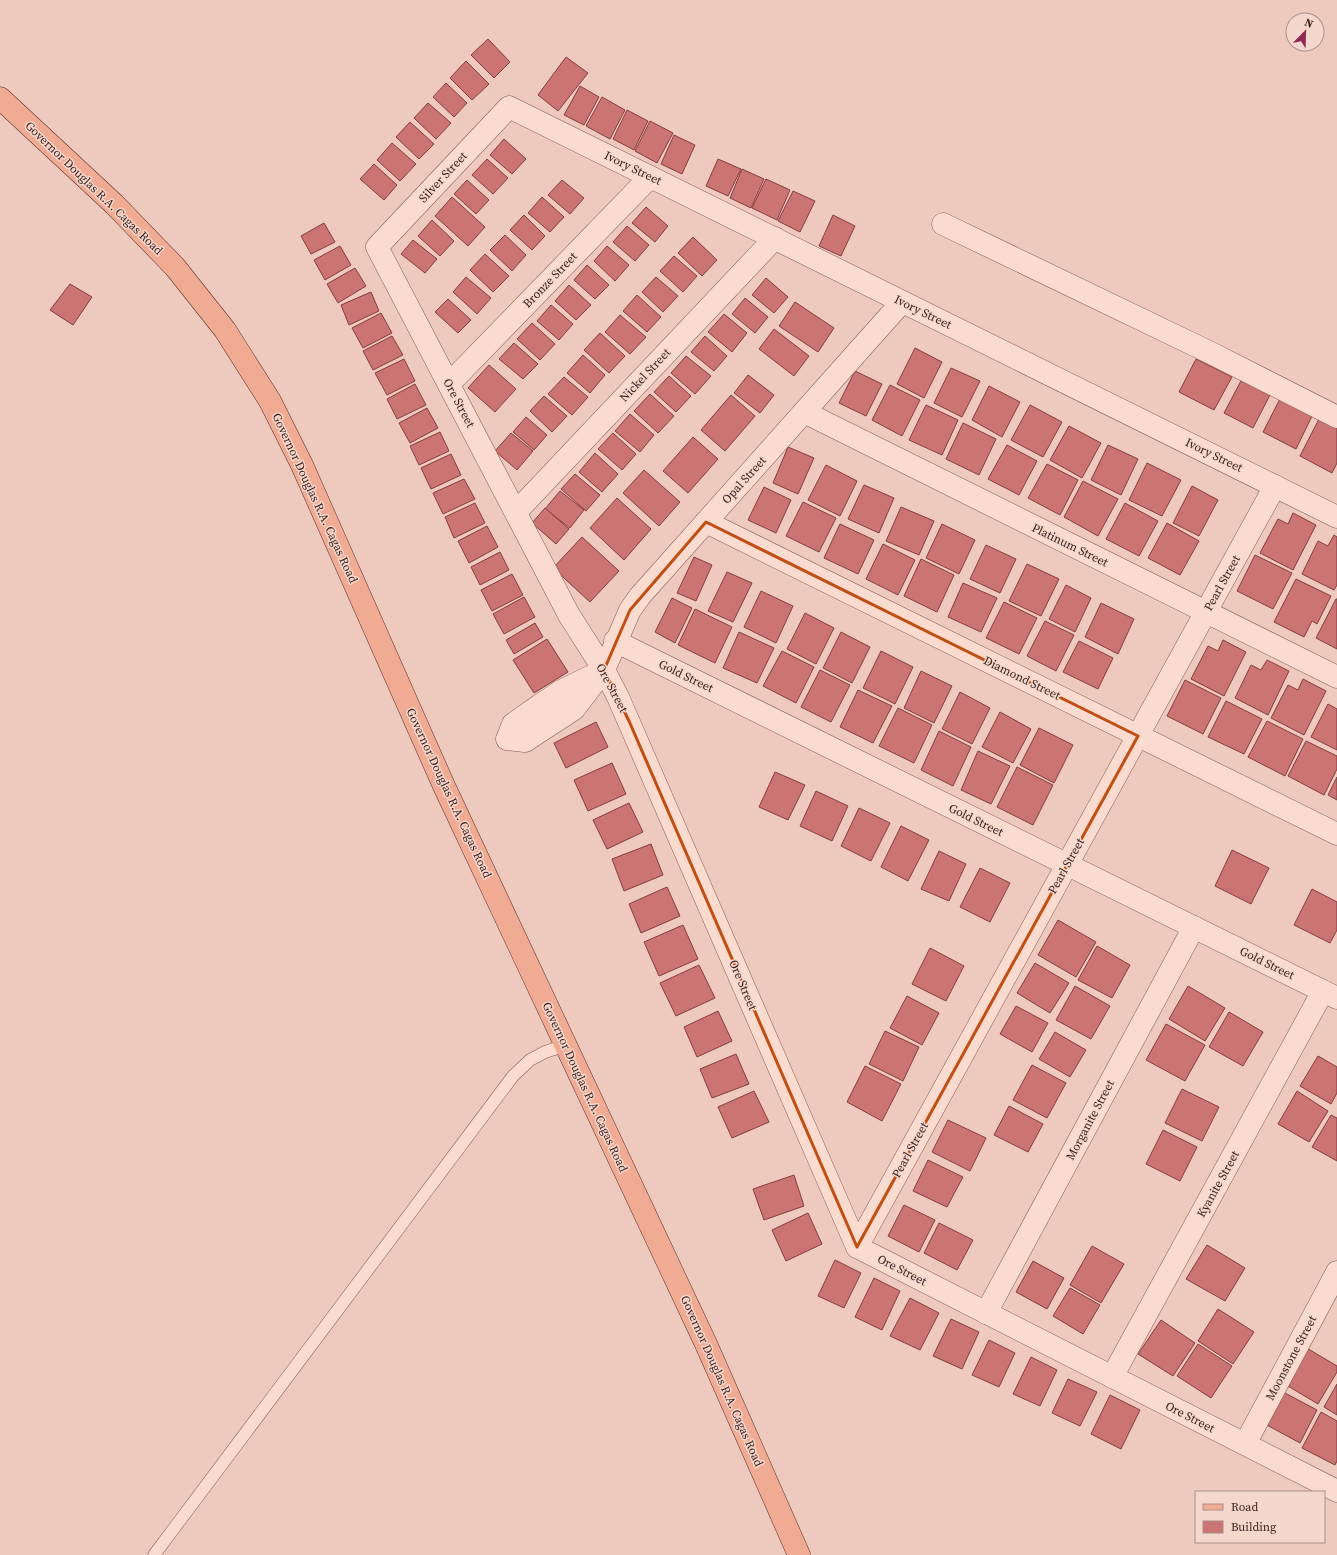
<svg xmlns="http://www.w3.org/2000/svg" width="1337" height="1555" viewBox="0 0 1337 1555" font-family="'Source Serif 4',serif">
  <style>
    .building { fill: #cc7374; stroke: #843c3f }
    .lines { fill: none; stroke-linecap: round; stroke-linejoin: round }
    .service-casing { stroke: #855b56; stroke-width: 13 }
    .minor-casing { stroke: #855b56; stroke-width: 23 }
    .primary-casing { stroke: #522c2b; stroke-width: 23 }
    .service { stroke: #f9dbd0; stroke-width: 12 }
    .minor { stroke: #f9dbd0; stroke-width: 22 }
    .primary { stroke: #f2ab93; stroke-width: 22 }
    .marked { fill: none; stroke: #c44d0f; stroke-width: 3; stroke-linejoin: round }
    .labels { text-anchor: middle; stroke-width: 3; stroke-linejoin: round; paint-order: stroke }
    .street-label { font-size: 12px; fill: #341c1b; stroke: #f5d8cd }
  </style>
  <rect width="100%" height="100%" fill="#edcabd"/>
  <g class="building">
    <path d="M 488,39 L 510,62 L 494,78 L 471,55 Z"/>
    <path d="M 566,57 L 588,73 L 558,111 L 538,95 Z"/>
    <path d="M 466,61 L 489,84 L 472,100 L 450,78 Z"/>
    <path d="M 446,83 L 467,103 L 454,117 L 433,97 Z"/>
    <path d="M 580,86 L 599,97 L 584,125 L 564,115 Z"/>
    <path d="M 602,97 L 625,110 L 610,139 L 586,126 Z"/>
    <path d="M 428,103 L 451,123 L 436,139 L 414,118 Z"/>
    <path d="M 627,110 L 648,121 L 634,150 L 613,139 Z"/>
    <path d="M 650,121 L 673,133 L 657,163 L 635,151 Z"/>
    <path d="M 410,122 L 434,144 L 419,159 L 396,137 Z"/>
    <path d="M 674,135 L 695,145 L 682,174 L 661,164 Z"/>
    <path d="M 504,139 L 526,159 L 512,174 L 490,155 Z"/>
    <path d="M 392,143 L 416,164 L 400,181 L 377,160 Z"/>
    <path d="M 487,159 L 508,178 L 493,194 L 472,175 Z"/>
    <path d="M 718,159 L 741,169 L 728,196 L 706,186 Z"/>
    <path d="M 374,164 L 397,185 L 384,200 L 360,179 Z"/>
    <path d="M 742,169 L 764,179 L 751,208 L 730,198 Z"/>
    <path d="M 766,179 L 790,190 L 777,220 L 752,208 Z"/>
    <path d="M 467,180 L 489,200 L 476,214 L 454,194 Z"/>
    <path d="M 562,180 L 584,198 L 570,214 L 548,195 Z"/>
    <path d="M 793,191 L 815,201 L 800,232 L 778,221 Z"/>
    <path d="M 452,197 L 485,227 L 468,246 L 435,216 Z"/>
    <path d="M 542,197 L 564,217 L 550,232 L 528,213 Z"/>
    <path d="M 646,207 L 668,226 L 655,242 L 632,223 Z"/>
    <path d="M 524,215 L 545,236 L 532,250 L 510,230 Z"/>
    <path d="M 833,215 L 855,226 L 841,256 L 819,246 Z"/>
    <path d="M 432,220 L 454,241 L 440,256 L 418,236 Z"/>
    <path d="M 324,223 L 335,242 L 311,254 L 301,236 Z"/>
    <path d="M 627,226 L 649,245 L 635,261 L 613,242 Z"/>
    <path d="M 505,235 L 526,255 L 512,271 L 490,250 Z"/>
    <path d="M 693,237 L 717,260 L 702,276 L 678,253 Z"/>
    <path d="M 413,240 L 437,259 L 425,273 L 401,254 Z"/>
    <path d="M 340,246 L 351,265 L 325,280 L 314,260 Z"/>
    <path d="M 607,246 L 629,265 L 615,281 L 594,261 Z"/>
    <path d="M 485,254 L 509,276 L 493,292 L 470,270 Z"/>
    <path d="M 674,256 L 697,276 L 683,292 L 660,271 Z"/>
    <path d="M 587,265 L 609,285 L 595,299 L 574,280 Z"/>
    <path d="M 355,268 L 366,286 L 338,303 L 327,284 Z"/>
    <path d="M 466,277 L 491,298 L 477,314 L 453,292 Z"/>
    <path d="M 656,277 L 678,296 L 663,312 L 642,292 Z"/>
    <path d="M 766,278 L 788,297 L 774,313 L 752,295 Z"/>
    <path d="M 70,284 L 92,297 L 73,325 L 50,310 Z"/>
    <path d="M 569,285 L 591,305 L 576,320 L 555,301 Z"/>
    <path d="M 371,292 L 379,311 L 349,325 L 341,305 Z"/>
    <path d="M 637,295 L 661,317 L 647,332 L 623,311 Z"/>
    <path d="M 745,298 L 768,317 L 755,333 L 732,314 Z"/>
    <path d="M 448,299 L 471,320 L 458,333 L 435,312 Z"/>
    <path d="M 795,302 L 834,328 L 818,352 L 779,326 Z"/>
    <path d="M 551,305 L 573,324 L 559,340 L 537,321 Z"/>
    <path d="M 381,313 L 392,333 L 363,348 L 352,328 Z"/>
    <path d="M 724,314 L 747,333 L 732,352 L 708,332 Z"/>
    <path d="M 620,315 L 646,337 L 630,354 L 605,332 Z"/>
    <path d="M 532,323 L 555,344 L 540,360 L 517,339 Z"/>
    <path d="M 774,329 L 809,356 L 794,376 L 759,349 Z"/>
    <path d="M 600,333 L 625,356 L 609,373 L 584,350 Z"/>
    <path d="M 392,336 L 403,355 L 373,370 L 363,351 Z"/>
    <path d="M 705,336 L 727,356 L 714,371 L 691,352 Z"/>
    <path d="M 514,343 L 538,364 L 523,379 L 499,359 Z"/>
    <path d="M 915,348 L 942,362 L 924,398 L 897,384 Z"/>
    <path d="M 583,355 L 605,375 L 590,393 L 567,373 Z"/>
    <path d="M 686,356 L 711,376 L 695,394 L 671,373 Z"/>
    <path d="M 404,359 L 415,381 L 387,395 L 375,373 Z"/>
    <path d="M 1196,359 L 1232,377 L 1214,410 L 1179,392 Z"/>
    <path d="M 489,365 L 516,389 L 495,412 L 468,388 Z"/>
    <path d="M 951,368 L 980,381 L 962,417 L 934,403 Z"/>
    <path d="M 855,371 L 882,384 L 866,416 L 839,403 Z"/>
    <path d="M 748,375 L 774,395 L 760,413 L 734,393 Z"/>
    <path d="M 669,376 L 691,396 L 676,412 L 654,392 Z"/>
    <path d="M 564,377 L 588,397 L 572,415 L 548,394 Z"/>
    <path d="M 1242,379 L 1271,393 L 1253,428 L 1224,413 Z"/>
    <path d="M 415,384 L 426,405 L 397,419 L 387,399 Z"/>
    <path d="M 890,385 L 920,400 L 902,436 L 872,420 Z"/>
    <path d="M 989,386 L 1020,402 L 1002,437 L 972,420 Z"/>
    <path d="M 650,394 L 674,416 L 658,433 L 634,411 Z"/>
    <path d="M 731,395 L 755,416 L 725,451 L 701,430 Z"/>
    <path d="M 544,396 L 567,416 L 552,432 L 530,411 Z"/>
    <path d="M 1281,397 L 1313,414 L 1296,449 L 1263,432 Z"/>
    <path d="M 926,405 L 958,420 L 942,455 L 909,440 Z"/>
    <path d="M 1030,405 L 1062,422 L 1043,457 L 1011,440 Z"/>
    <path d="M 427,408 L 438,428 L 410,443 L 399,423 Z"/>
    <path d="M 630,414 L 654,435 L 640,452 L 615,431 Z"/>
    <path d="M 526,417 L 547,435 L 534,450 L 513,432 Z"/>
    <path d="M 1320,417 L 1337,426 L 1337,463 L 1332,473 L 1300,456 Z"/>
    <path d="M 963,423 L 996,439 L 979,475 L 946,459 Z"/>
    <path d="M 1069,426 L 1101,443 L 1082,478 L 1050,460 Z"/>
    <path d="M 440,432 L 449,451 L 419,465 L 410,446 Z"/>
    <path d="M 511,433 L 533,451 L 517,470 L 495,451 Z"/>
    <path d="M 613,433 L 636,454 L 622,470 L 598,449 Z"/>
    <path d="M 693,437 L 718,459 L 688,493 L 663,471 Z"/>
    <path d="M 1007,445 L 1037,461 L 1019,495 L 988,479 Z"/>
    <path d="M 1108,445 L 1138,459 L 1121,495 L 1091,480 Z"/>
    <path d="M 788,447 L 814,458 L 798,494 L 773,483 Z"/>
    <path d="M 595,453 L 618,474 L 602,492 L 579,472 Z"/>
    <path d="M 451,454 L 461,475 L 431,489 L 421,468 Z"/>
    <path d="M 1147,463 L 1181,480 L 1162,516 L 1129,500 Z"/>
    <path d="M 1047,464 L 1078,480 L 1060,515 L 1028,498 Z"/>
    <path d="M 826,465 L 857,481 L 840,516 L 808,500 Z"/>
    <path d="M 644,470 L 680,502 L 659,526 L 623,493 Z"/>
    <path d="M 575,474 L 600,495 L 586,511 L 561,489 Z"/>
    <path d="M 464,479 L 475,499 L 443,514 L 433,493 Z"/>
    <path d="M 1083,481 L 1118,499 L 1098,536 L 1064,517 Z"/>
    <path d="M 864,485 L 894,498 L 879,533 L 848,519 Z"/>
    <path d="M 1192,486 L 1218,500 L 1199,536 L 1173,523 Z"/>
    <path d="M 764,487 L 791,500 L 776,533 L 748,520 Z"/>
    <path d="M 560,491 L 584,510 L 570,528 L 545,509 Z"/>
    <path d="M 617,498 L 651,529 L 624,560 L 590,528 Z"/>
    <path d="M 803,502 L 836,518 L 819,552 L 786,536 Z"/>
    <path d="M 475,503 L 485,523 L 454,538 L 445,517 Z"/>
    <path d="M 1125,503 L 1158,521 L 1139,556 L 1106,539 Z"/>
    <path d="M 901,507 L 934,521 L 919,555 L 886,541 Z"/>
    <path d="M 545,508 L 569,529 L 556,544 L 532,523 Z"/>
    <path d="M 1293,513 L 1316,525 L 1293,570 L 1260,553 L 1278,519 L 1288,524 Z"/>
    <path d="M 1167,523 L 1199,541 L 1180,575 L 1148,558 Z"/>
    <path d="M 840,524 L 874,540 L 858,574 L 824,558 Z"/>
    <path d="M 942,524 L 975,540 L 959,574 L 926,558 Z"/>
    <path d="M 487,526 L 498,547 L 469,563 L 458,541 Z"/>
    <path d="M 1334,535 L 1337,537 L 1337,585 L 1334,590 L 1302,574 L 1318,541 L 1328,546 Z"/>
    <path d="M 582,537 L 619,571 L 590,602 L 553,568 Z"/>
    <path d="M 883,544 L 915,560 L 898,595 L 866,579 Z"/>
    <path d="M 986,545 L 1016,559 L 1000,593 L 970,579 Z"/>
    <path d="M 500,552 L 509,570 L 480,585 L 471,567 Z"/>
    <path d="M 1255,555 L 1292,573 L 1273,609 L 1237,591 Z"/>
    <path d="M 694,557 L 712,565 L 696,601 L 677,593 Z"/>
    <path d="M 921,559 L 954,575 L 937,612 L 904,596 Z"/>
    <path d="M 1027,564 L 1059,579 L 1041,616 L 1009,601 Z"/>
    <path d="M 727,572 L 752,583 L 733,622 L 708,611 Z"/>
    <path d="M 512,574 L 523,595 L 492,611 L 481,590 Z"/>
    <path d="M 1296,579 L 1331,596 L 1317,624 L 1312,621 L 1304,637 L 1274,622 Z"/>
    <path d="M 963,583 L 997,598 L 981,632 L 948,617 Z"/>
    <path d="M 1066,585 L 1091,598 L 1075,632 L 1049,619 Z"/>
    <path d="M 761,591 L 793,606 L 776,643 L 744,627 Z"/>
    <path d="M 524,597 L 535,617 L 504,634 L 493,614 Z"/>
    <path d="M 672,598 L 692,608 L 675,643 L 655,632 Z"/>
    <path d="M 1336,599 L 1337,599 L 1337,649 L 1316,638 Z"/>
    <path d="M 1004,602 L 1037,618 L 1019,654 L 986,638 Z"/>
    <path d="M 1101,603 L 1134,619 L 1118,654 L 1085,637 Z"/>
    <path d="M 695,609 L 732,627 L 715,663 L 678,645 Z"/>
    <path d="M 805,613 L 834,628 L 816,664 L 787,649 Z"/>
    <path d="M 1045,621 L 1074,635 L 1056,671 L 1027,656 Z"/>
    <path d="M 535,623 L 543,637 L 514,654 L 506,640 Z"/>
    <path d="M 739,632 L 774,648 L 757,683 L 723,668 Z"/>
    <path d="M 841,632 L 870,647 L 852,683 L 823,668 Z"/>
    <path d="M 547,639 L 568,672 L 534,693 L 513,660 Z"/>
    <path d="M 1223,640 L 1246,652 L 1224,696 L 1191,679 L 1208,646 L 1218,651 Z"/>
    <path d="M 1079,641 L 1113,658 L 1098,689 L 1063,672 Z"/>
    <path d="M 782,651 L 814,667 L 796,703 L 763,686 Z"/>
    <path d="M 881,651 L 913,667 L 895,704 L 863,688 Z"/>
    <path d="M 1267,660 L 1289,671 L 1268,715 L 1235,698 L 1251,665 L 1261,670 Z"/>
    <path d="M 820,670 L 850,685 L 831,722 L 801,707 Z"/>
    <path d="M 921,671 L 952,686 L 934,723 L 904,708 Z"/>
    <path d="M 1303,679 L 1326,691 L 1304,735 L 1271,718 L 1288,685 L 1298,690 Z"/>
    <path d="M 1185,680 L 1221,698 L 1203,734 L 1167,716 Z"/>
    <path d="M 858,690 L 892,706 L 873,743 L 840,727 Z"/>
    <path d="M 960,692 L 990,708 L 972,744 L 942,729 Z"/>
    <path d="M 1226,701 L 1262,719 L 1244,754 L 1208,737 Z"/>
    <path d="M 1328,704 L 1337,709 L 1337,750 L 1311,737 Z"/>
    <path d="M 898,708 L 932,725 L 914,763 L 879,746 Z"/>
    <path d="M 1000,712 L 1031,729 L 1013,763 L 982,747 Z"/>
    <path d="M 1267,721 L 1303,739 L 1285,776 L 1248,757 Z"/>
    <path d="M 596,722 L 608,747 L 566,768 L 554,743 Z"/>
    <path d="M 1039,728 L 1073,745 L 1054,783 L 1020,765 Z"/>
    <path d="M 939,731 L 971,747 L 953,786 L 921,770 Z"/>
    <path d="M 1306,741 L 1337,756 L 1337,769 L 1324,795 L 1288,776 Z"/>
    <path d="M 978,751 L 1010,766 L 991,804 L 961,790 Z"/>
    <path d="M 612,763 L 626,794 L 588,811 L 574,780 Z"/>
    <path d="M 1017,767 L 1053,785 L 1033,825 L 997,807 Z"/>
    <path d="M 775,772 L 805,785 L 788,820 L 759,807 Z"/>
    <path d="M 1337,777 L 1337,800 L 1328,795 Z"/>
    <path d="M 816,791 L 848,806 L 832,841 L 800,826 Z"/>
    <path d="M 629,803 L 643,832 L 607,849 L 593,820 Z"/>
    <path d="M 859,808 L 890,823 L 871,861 L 841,846 Z"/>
    <path d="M 901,826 L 929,840 L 908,881 L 881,867 Z"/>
    <path d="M 651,844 L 663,875 L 624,891 L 612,859 Z"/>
    <path d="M 1232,850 L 1269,868 L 1251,904 L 1215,886 Z"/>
    <path d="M 939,851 L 966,864 L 949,901 L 921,889 Z"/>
    <path d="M 980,868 L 1010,883 L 990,922 L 960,907 Z"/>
    <path d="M 667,887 L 680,916 L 641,933 L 629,904 Z"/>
    <path d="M 1312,889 L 1337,902 L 1337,930 L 1330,943 L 1294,925 Z"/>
    <path d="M 1058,920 L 1096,942 L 1076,977 L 1038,955 Z"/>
    <path d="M 683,925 L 698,959 L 659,976 L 644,942 Z"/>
    <path d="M 1097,946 L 1130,965 L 1112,998 L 1078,980 Z"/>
    <path d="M 930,948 L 964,966 L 946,1001 L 912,984 Z"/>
    <path d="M 1035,963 L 1069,983 L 1050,1013 L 1017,993 Z"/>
    <path d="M 699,965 L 715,998 L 676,1016 L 660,983 Z"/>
    <path d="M 1075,986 L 1110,1006 L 1091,1039 L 1056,1020 Z"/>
    <path d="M 1188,986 L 1225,1008 L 1205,1041 L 1169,1019 Z"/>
    <path d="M 907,996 L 939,1013 L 922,1045 L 890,1028 Z"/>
    <path d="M 1016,1006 L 1048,1023 L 1032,1052 L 1000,1034 Z"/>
    <path d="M 718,1011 L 732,1041 L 697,1057 L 684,1027 Z"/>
    <path d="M 1229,1012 L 1263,1032 L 1243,1066 L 1209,1047 Z"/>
    <path d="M 1166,1024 L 1205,1045 L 1185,1081 L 1146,1060 Z"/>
    <path d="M 885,1031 L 919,1047 L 903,1081 L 869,1064 Z"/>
    <path d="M 1055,1032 L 1086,1050 L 1070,1077 L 1039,1059 Z"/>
    <path d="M 736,1054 L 749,1084 L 712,1098 L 700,1069 Z"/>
    <path d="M 1318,1056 L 1337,1067 L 1337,1093 L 1331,1104 L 1300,1086 Z"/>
    <path d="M 1032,1065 L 1066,1083 L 1047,1118 L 1013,1100 Z"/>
    <path d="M 865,1066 L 901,1084 L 882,1121 L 847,1102 Z"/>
    <path d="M 1182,1089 L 1219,1107 L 1202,1141 L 1165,1123 Z"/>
    <path d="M 754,1091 L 769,1122 L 732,1138 L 718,1107 Z"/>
    <path d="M 1297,1091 L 1328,1111 L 1309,1142 L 1278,1124 Z"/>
    <path d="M 1009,1106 L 1043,1124 L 1028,1152 L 994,1135 Z"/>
    <path d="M 1331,1115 L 1337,1118 L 1337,1161 L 1312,1147 Z"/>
    <path d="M 948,1120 L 986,1138 L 970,1171 L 932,1152 Z"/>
    <path d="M 1163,1130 L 1197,1147 L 1180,1181 L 1146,1164 Z"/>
    <path d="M 928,1160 L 963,1177 L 947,1207 L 913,1191 Z"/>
    <path d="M 794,1175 L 804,1206 L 764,1220 L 753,1189 Z"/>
    <path d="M 904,1205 L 935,1220 L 919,1252 L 888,1236 Z"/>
    <path d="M 808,1213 L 822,1244 L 786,1261 L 772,1230 Z"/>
    <path d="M 939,1223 L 973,1240 L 957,1270 L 924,1253 Z"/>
    <path d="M 1207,1245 L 1245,1268 L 1225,1301 L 1186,1279 Z"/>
    <path d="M 1092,1246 L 1124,1264 L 1101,1303 L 1070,1285 Z"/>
    <path d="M 835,1260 L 861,1273 L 844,1308 L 818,1296 Z"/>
    <path d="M 1033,1261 L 1064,1278 L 1047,1309 L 1016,1292 Z"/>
    <path d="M 874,1278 L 900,1291 L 882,1330 L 855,1317 Z"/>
    <path d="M 1070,1288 L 1100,1305 L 1083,1334 L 1053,1316 Z"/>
    <path d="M 910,1298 L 939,1313 L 920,1350 L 890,1336 Z"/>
    <path d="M 1218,1309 L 1254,1332 L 1233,1364 L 1198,1341 Z"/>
    <path d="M 951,1319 L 979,1332 L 962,1369 L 933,1356 Z"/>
    <path d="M 1161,1320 L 1195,1343 L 1173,1376 L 1138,1354 Z"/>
    <path d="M 989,1340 L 1015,1353 L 999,1387 L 972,1375 Z"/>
    <path d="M 1198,1344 L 1232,1366 L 1211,1398 L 1177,1376 Z"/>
    <path d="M 1305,1347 L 1337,1366 L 1337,1372 L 1318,1404 L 1283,1383 Z"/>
    <path d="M 1031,1357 L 1057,1370 L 1040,1406 L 1013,1394 Z"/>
    <path d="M 1068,1379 L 1097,1392 L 1080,1426 L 1052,1413 Z"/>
    <path d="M 1337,1384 L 1337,1415 L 1324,1407 Z"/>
    <path d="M 1283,1392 L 1317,1410 L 1300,1443 L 1265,1424 Z"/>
    <path d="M 1110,1395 L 1140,1410 L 1121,1449 L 1091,1434 Z"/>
    <path d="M 1321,1412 L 1337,1421 L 1337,1461 L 1335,1465 L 1302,1448 Z"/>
  </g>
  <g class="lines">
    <defs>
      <path id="service" d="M 154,1555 L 513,1076 L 530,1060 L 545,1052 L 566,1045"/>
      <g id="minor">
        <path d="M 943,224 L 1211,353 L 1337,417"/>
        <path d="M 449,384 L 650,177"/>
        <path d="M 804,412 L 1337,677"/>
        <path d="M 516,512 L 775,238"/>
        <path d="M 1337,517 L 509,107 L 377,247 L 569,615 L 604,670 L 618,697 L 857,1247 L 1337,1491"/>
        <path d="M 706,522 L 1337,834"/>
        <path d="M 615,641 L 1337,998"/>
        <path d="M 604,670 L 561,691 L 540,705 L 513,724 L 507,739 L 525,741 L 574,709 L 604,670 L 630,610 L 640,596 L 902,302"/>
        <path d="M 857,1247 L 1275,486"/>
        <path d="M 986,1313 L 1194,927"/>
        <path d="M 1112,1377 L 1323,991"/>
        <path d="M 1245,1444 L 1337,1272"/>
      </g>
      <path id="primary" d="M 0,98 L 114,204 L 175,267 L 225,330 L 270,401 L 302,465 L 444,786 L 706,1344 L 799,1555"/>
    </defs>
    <use href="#service" class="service-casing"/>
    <use href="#minor" class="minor-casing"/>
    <use href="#primary" class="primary-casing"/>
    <use href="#service" class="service"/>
    <use href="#minor" class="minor"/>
    <use href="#primary" class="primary"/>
  </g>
  <path class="marked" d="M 706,522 L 1138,736 L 857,1247 L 629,721 L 604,670 L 630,610 Z"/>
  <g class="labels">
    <g class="street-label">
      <text transform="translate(633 168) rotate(26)" y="4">Ivory Street</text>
      <text transform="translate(443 177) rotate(-47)" y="4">Silver Street</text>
      <text transform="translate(94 188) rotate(44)" y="4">Governor Douglas R.A. Cagas Road</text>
      <text transform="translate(550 280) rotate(-46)" y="4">Bronze Street</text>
      <text transform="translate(923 312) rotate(26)" y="4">Ivory Street</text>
      <text transform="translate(645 375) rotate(-47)" y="4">Nickel Street</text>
      <text transform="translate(459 403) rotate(62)" y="4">Ore Street</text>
      <text transform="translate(1214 455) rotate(26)" y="4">Ivory Street</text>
      <text transform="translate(744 480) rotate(-48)" y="4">Opal Street</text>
      <text transform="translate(315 498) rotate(65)" y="4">Governor Douglas R.A. Cagas Road</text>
      <text transform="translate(1070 545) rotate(26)" y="4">Platinum Street</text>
      <text transform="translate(1222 583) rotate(-61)" y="4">Pearl Street</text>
      <text transform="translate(686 676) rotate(26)" y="4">Gold Street</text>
      <text transform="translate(1022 678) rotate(26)" y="4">Diamond Street</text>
      <text transform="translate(612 688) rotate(62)" y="4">Ore Street</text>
      <text transform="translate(449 793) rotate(65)" y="4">Governor Douglas R.A. Cagas Road</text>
      <text transform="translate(976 820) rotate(26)" y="4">Gold Street</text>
      <text transform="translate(1066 866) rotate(-61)" y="4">Pearl Street</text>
      <text transform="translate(1267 963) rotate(26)" y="4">Gold Street</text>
      <text transform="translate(743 985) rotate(67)" y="4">Ore Street</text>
      <text transform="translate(585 1087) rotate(65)" y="4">Governor Douglas R.A. Cagas Road</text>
      <text transform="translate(1090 1120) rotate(-62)" y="4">Morganite Street</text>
      <text transform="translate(910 1150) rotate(-61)" y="4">Pearl Street</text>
      <text transform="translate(1218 1184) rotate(-61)" y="4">Kyanite Street</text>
      <text transform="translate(902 1270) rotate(27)" y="4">Ore Street</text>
      <text transform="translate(1291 1358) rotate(-62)" y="4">Moonstone Street</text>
      <text transform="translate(722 1381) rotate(66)" y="4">Governor Douglas R.A. Cagas Road</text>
      <text transform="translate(1190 1417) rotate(27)" y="4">Ore Street</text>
    </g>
  </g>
  <rect x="1195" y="1491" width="130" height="52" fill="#f5d8cd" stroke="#a88d86"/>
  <rect x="1203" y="1504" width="20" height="6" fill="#f2ab93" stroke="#a88d86"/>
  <text x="1231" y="1511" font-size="12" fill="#341c1b">Road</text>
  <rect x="1203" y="1521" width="20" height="12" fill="#cc7374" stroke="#a88d86"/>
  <text x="1231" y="1531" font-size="12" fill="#341c1b">Building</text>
  <g transform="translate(1305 32) rotate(23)"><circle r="19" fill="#f5d8cd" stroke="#a88d86"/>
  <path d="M0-3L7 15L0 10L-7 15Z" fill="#942757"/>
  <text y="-6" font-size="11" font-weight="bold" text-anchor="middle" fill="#341c1b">N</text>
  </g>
</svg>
